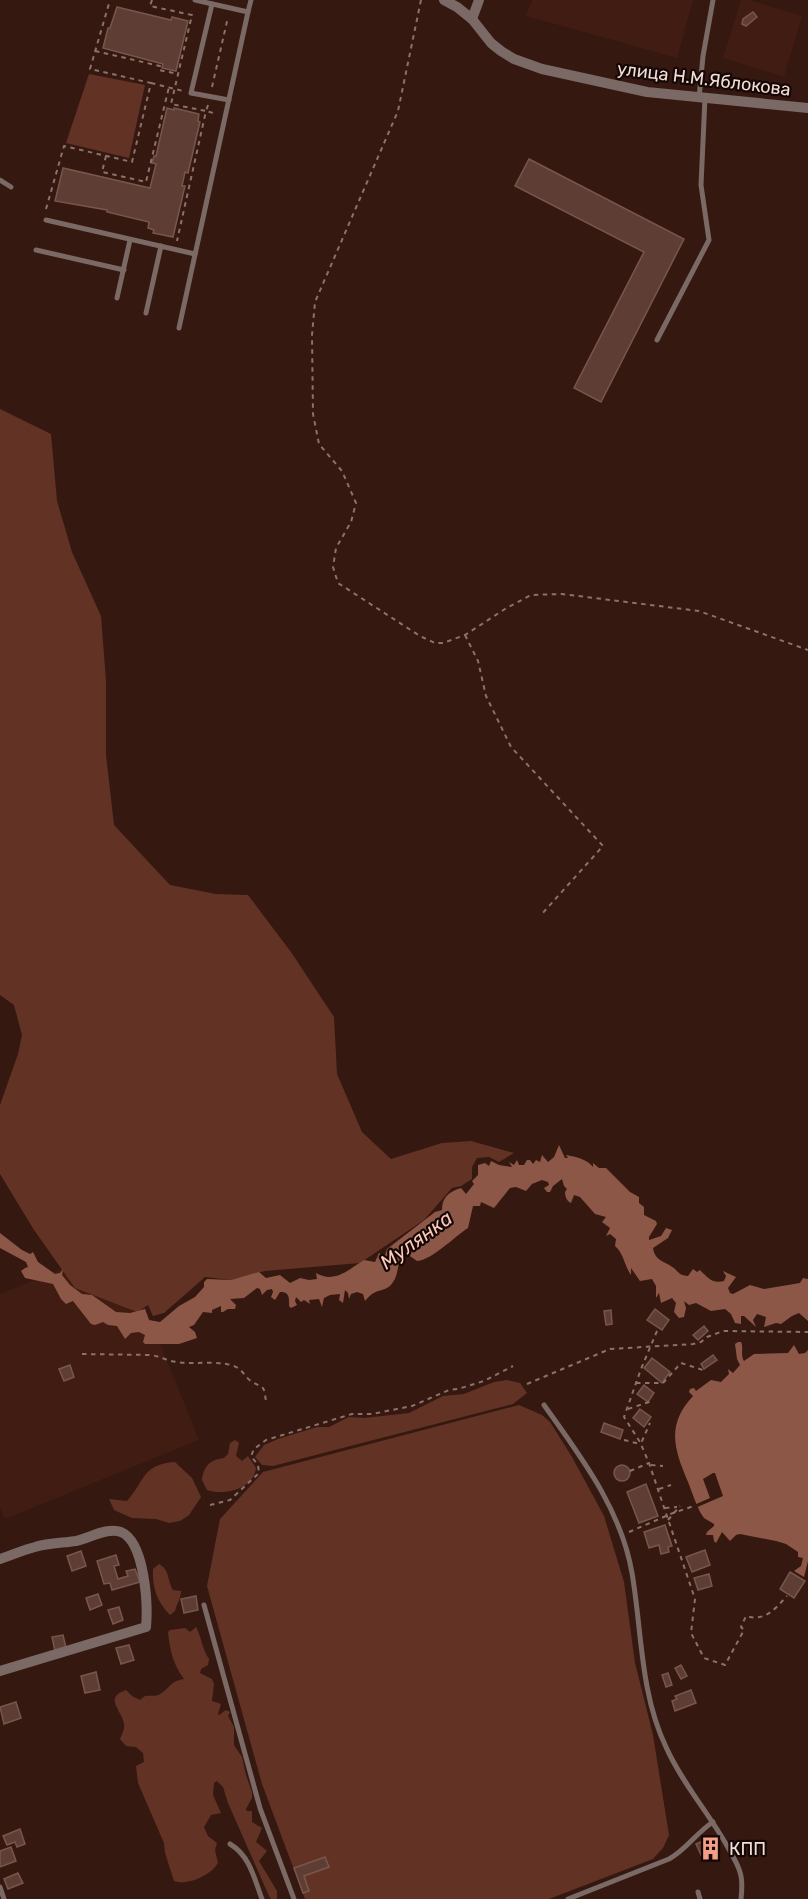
<svg xmlns="http://www.w3.org/2000/svg" width="808" height="1899" viewBox="0 0 808 1899" font-family="Rubik,sans-serif">
  <style>
    .built { fill: #401c12 }
    .green { fill: #623325 }
    .water { fill: #8d5747 }
    .pier { fill: #351810 }
    .building { fill: #5e3e34; stroke: #79564c; stroke-width: 1.5 }
    .lines { fill: none; stroke-linecap: round; stroke-linejoin: round }
    .path { stroke: #8b726b; stroke-width: 2; stroke-dasharray: 4.5 4.5; stroke-linecap: butt }
    .lane { stroke: #7a6965; stroke-width: 5 }
    .street { stroke: #7a6965; stroke-width: 10 }
    .labels { text-anchor: middle; stroke-width: 4.5; stroke-linejoin: round; paint-order: stroke }
    .street-label { font-size: 18px; fill: #f2ddd7; stroke: #140705 }
    .poi-label { font-size: 18px; fill: #f2ddd7; stroke: #140705; text-anchor: start }
    .water-label { font-size: 20px; font-style: italic; fill: #fcc8b8; stroke: #140705 }
  </style>
  <rect width="100%" height="100%" fill="#351810"/>
  <g class="built">
    <path d="M 532,0 L 693,0 L 677,58 L 526,16 Z"/>
    <path d="M 741,0 L 750,0 L 802,16 L 784,77 L 723,58 Z"/>
    <path d="M 120,1245 L 199,1440 L 5,1519 L 0,1508 L 0,1294 Z"/>
  </g>
  <g class="green">
    <path d="M 89,74 L 145,85 L 129,158 L 66,143 Z"/>
    <path d="M 0,409 L 51,434 L 57,501 L 72,552 L 101,616 L 106,681 L 106,755 L 114,825 L 170,885 L 216,894 L 248,895 L 291,952 L 334,1017 L 337,1074 L 362,1132 L 391,1159 L 442,1143 L 471,1141 L 514,1153 L 499,1162 L 489,1157 L 477,1158 L 472,1167 L 472,1179 L 461,1186 L 452,1188 L 424,1220 L 360,1263 L 265,1271 L 231,1280 L 205,1277 L 164,1313 L 153,1316 L 148,1305 L 137,1312 L 75,1288 L 34,1230 L 0,1174 L 0,1105 L 18,1054 L 22,1035 L 14,1005 L 0,995 Z"/>
    <path d="M 507,1380 L 520,1383 L 527,1393 L 513,1404 L 273,1466 L 262,1465 L 255,1457 L 264,1445 L 278,1439 L 317,1427 L 329,1427 L 349,1417 L 364,1418 L 409,1413 L 443,1396 L 464,1394 L 494,1382 Z"/>
    <path d="M 519,1405 L 542,1415 L 550,1422 L 572,1457 L 604,1516 L 624,1582 L 635,1663 L 653,1735 L 669,1835 L 663,1848 L 653,1859 L 549,1899 L 305,1899 L 262,1784 L 207,1586 L 220,1519 L 263,1472 Z"/>
    <path d="M 235,1440 L 239,1443 L 236,1456 L 242,1461 L 248,1456 L 256,1468 C 254,1489 224,1496 207,1490 L 202,1480 C 204,1466 209,1460 224,1458 L 228,1454 L 230,1443 Z"/>
    <path d="M 175,1462 L 192,1478 L 201,1497 L 189,1515 L 180,1521 L 169,1523 L 156,1519 L 132,1518 L 114,1510 L 109,1499 L 127,1501 C 145,1481 142,1464 175,1462 Z"/>
    <path d="M 159,1564 C 170,1570 167,1580 173,1590 L 181,1591 C 181,1598 177,1603 175,1611 L 170,1615 C 157,1602 152,1587 153,1569 Z"/>
    <path d="M 196,1627 C 202,1638 202,1649 209,1659 L 208,1665 L 201,1669 L 200,1673 L 212,1679 L 214,1684 L 212,1701 L 221,1704 L 218,1714 L 219,1715 L 226,1710 L 230,1712 L 228,1716 L 234,1727 L 234,1745 L 242,1757 L 246,1775 L 252,1792 L 252,1798 L 246,1809 L 247,1811 L 252,1811 L 252,1822 L 262,1828 L 256,1842 L 267,1851 L 259,1861 L 277,1891 L 277,1899 L 271,1899 L 269,1896 L 228,1803 L 223,1787 L 217,1781 L 214,1783 L 213,1795 L 221,1813 L 211,1815 L 204,1827 L 208,1836 L 217,1843 L 215,1850 L 218,1863 C 211,1875 188,1886 174,1881 L 165,1853 L 164,1843 L 138,1783 L 136,1766 L 144,1762 L 143,1753 L 136,1747 L 126,1746 L 120,1739 C 122,1734 125,1729 124,1724 C 122,1710 103,1698 126,1690 L 132,1696 L 140,1700 L 145,1696 C 150,1695 156,1697 160,1694 C 171,1688 168,1682 184,1679 C 173,1664 170,1651 168,1632 L 170,1630 L 185,1628 L 190,1632 Z"/>
  </g>
  <g class="water">
    <path d="M 559,1145 L 565,1158 L 568,1158 L 566,1155 C 576,1157 587,1159 593,1167 L 593,1163 L 599,1168 L 606,1168 L 630,1192 L 639,1197 L 639,1203 L 644,1207 L 644,1215 L 656,1221 L 657,1224 L 649,1237 L 649,1240 L 661,1236 L 666,1228 L 672,1230 L 668,1238 L 653,1248 C 655,1262 666,1261 675,1269 C 680,1274 680,1275 688,1276 L 693,1269 L 697,1272 L 700,1270 C 708,1278 712,1284 724,1281 L 726,1276 L 723,1271 L 736,1277 L 728,1288 L 730,1293 L 733,1294 L 750,1285 L 764,1289 L 800,1283 L 803,1278 L 808,1279 L 808,1321 L 799,1313 L 792,1316 L 781,1324 L 776,1323 L 764,1327 L 766,1317 L 757,1314 L 753,1320 L 756,1327 L 744,1316 L 741,1316 L 741,1324 L 735,1323 L 731,1314 L 725,1309 L 711,1311 L 696,1303 L 689,1305 L 684,1301 L 686,1308 L 684,1317 L 679,1318 L 674,1312 L 676,1303 L 672,1298 L 661,1303 L 659,1293 L 656,1298 L 656,1286 L 652,1279 L 640,1281 L 631,1268 L 631,1275 C 624,1265 624,1254 615,1246 L 616,1239 L 610,1234 L 606,1236 L 610,1228 L 602,1222 L 606,1217 L 595,1214 L 580,1197 L 574,1195 L 571,1203 C 567,1201 565,1197 565,1192 L 567,1189 L 564,1186 L 562,1179 L 553,1186 L 550,1192 L 547,1192 L 544,1188 L 549,1185 L 548,1182 L 542,1180 L 532,1184 L 526,1191 L 516,1187 L 510,1188 L 494,1208 L 481,1202 L 480,1206 L 473,1206 L 468,1228 C 454,1237 432,1260 417,1261 L 407,1254 L 403,1254 C 397,1262 399,1274 393,1282 C 388,1291 379,1289 372,1294 C 369,1296 367,1299 365,1301 L 363,1294 L 357,1292 L 351,1294 L 349,1299 L 348,1293 L 345,1290 L 343,1303 L 339,1300 L 340,1294 L 330,1295 L 324,1298 L 322,1307 L 319,1299 L 309,1300 L 310,1304 L 304,1300 L 301,1302 L 296,1297 L 295,1301 L 297,1305 L 291,1308 L 289,1306 C 289,1299 290,1291 280,1292 L 275,1300 L 271,1297 L 273,1292 L 272,1289 L 267,1290 L 262,1295 L 260,1289 L 257,1288 L 244,1298 L 230,1299 L 236,1305 L 235,1309 L 228,1309 L 223,1312 L 221,1312 L 221,1306 L 212,1310 L 212,1313 L 203,1312 L 194,1325 L 189,1327 L 195,1332 L 197,1338 L 179,1344 L 145,1344 L 143,1342 L 145,1335 L 139,1332 L 131,1333 L 125,1339 L 117,1326 L 108,1325 L 103,1322 L 95,1325 L 91,1324 L 73,1301 L 66,1304 L 61,1299 L 53,1284 L 25,1278 L 21,1271 L 25,1268 L 28,1267 L 26,1262 L 0,1248 L 0,1233 L 22,1250 L 30,1254 L 33,1252 L 38,1262 L 55,1274 L 60,1273 L 63,1269 L 62,1275 L 70,1285 L 82,1294 L 92,1295 L 116,1312 L 130,1313 L 145,1309 L 149,1320 L 160,1322 L 179,1306 L 195,1297 L 204,1287 L 204,1282 L 207,1279 L 231,1280 L 259,1272 L 266,1278 L 280,1275 L 290,1283 L 300,1278 L 309,1280 L 317,1279 L 316,1273 C 335,1284 349,1269 364,1260 L 375,1262 L 379,1253 L 383,1256 L 385,1255 L 387,1249 L 435,1212 L 442,1210 C 442,1198 448,1192 461,1188 L 466,1194 L 474,1184 L 472,1181 L 478,1175 L 478,1165 L 485,1163 L 489,1166 L 491,1161 L 499,1165 L 512,1167 L 509,1162 L 514,1165 L 517,1160 L 519,1165 L 524,1165 L 527,1160 L 530,1160 L 533,1164 L 536,1160 L 540,1162 L 542,1155 L 548,1162 L 554,1157 Z"/>
    <path d="M 738,1342 L 741,1342 C 744,1348 740,1355 744,1361 L 754,1354 L 788,1353 L 794,1345 L 799,1354 L 805,1353 L 808,1350 L 808,1561 L 804,1577 L 794,1571 L 801,1566 L 803,1558 L 798,1557 L 798,1552 L 786,1544 L 776,1541 L 740,1534 L 736,1535 L 730,1541 L 722,1532 L 716,1543 L 714,1541 L 713,1535 L 706,1535 L 707,1532 L 714,1526 L 714,1524 L 704,1518 L 700,1512 C 695,1502 692,1492 688,1482 C 674,1449 666,1425 693,1396 L 689,1392 L 690,1389 L 694,1388 L 696,1391 L 711,1380 L 721,1382 L 729,1374 L 728,1369 L 733,1373 L 740,1365 L 737,1359 L 735,1344 Z"/>
  </g>
  <path class="pier" d="M 713,1473 L 715,1473 L 723,1496 L 695,1508 L 694,1505 L 710,1498 L 703,1479 Z"/>
  <g class="building">
    <path d="M 117,7 L 171,20 L 172,17 L 188,21 L 176,71 L 162,68 L 163,64 L 103,48 L 108,28 L 110,28 Z"/>
    <path d="M 753,12 L 757,17 L 746,26 L 742,24 L 743,19 Z"/>
    <path d="M 167,108 L 174,110 L 174,108 L 199,114 L 198,121 L 200,122 L 188,173 L 185,172 L 182,186 L 185,186 L 173,237 L 153,233 L 154,230 L 148,228 L 149,222 L 107,212 L 107,210 L 55,201 L 63,168 L 150,188 L 156,164 L 152,163 L 154,156 L 156,156 Z"/>
    <path d="M 529,159 L 684,239 L 601,402 L 574,388 L 644,252 L 515,186 Z"/>
    <path d="M 655,1309 L 669,1320 L 662,1330 L 647,1320 Z"/>
    <path d="M 611,1310 L 612,1324 L 606,1325 L 604,1311 Z"/>
    <path d="M 704,1326 L 708,1331 L 698,1340 L 693,1335 Z"/>
    <path d="M 713,1355 L 717,1360 L 704,1369 L 701,1364 Z"/>
    <path d="M 652,1358 L 670,1372 L 662,1383 L 644,1368 Z"/>
    <path d="M 70,1365 L 74,1377 L 64,1381 L 59,1369 Z"/>
    <path d="M 644,1385 L 654,1393 L 648,1402 L 637,1394 Z"/>
    <path d="M 640,1409 L 651,1417 L 644,1427 L 633,1418 Z"/>
    <path d="M 604,1423 L 623,1430 L 620,1439 L 601,1432 Z"/>
    <circle cx="622" cy="1473" r="8"/>
    <path d="M 646,1484 L 658,1516 L 639,1523 L 627,1492 Z"/>
    <path d="M 665,1525 L 672,1546 L 668,1547 L 669,1552 L 661,1554 L 659,1545 L 649,1548 L 644,1532 Z"/>
    <path d="M 705,1550 L 710,1565 L 692,1572 L 686,1557 Z"/>
    <path d="M 81,1551 L 86,1566 L 72,1571 L 67,1556 Z"/>
    <path d="M 116,1555 L 119,1565 L 114,1566 L 118,1579 L 128,1576 L 126,1571 L 135,1569 L 140,1582 L 112,1590 L 110,1583 L 104,1584 L 97,1561 Z"/>
    <path d="M 790,1572 L 805,1581 L 794,1598 L 780,1589 Z"/>
    <path d="M 709,1574 L 712,1586 L 698,1590 L 694,1578 Z"/>
    <path d="M 98,1594 L 102,1605 L 90,1610 L 86,1598 Z"/>
    <path d="M 196,1596 L 198,1610 L 184,1613 L 181,1599 Z"/>
    <path d="M 119,1607 L 123,1620 L 113,1624 L 108,1610 Z"/>
    <path d="M 63,1635 L 66,1648 L 55,1651 L 52,1637 Z"/>
    <path d="M 129,1645 L 134,1660 L 121,1664 L 116,1648 Z"/>
    <path d="M 681,1665 L 687,1676 L 681,1679 L 675,1668 Z"/>
    <path d="M 96,1672 L 100,1690 L 85,1693 L 81,1676 Z"/>
    <path d="M 668,1673 L 672,1685 L 666,1687 L 662,1675 Z"/>
    <path d="M 691,1690 L 696,1703 L 675,1711 L 672,1701 L 677,1699 L 675,1696 Z"/>
    <path d="M 16,1702 L 21,1718 L 4,1724 L 0,1707 Z"/>
    <path d="M 20,1829 L 25,1844 L 17,1847 L 15,1842 L 7,1845 L 3,1836 Z"/>
    <path d="M 712,1840 L 719,1855 L 711,1859 L 704,1843 Z"/>
    <path d="M 703,1841 L 709,1854 L 702,1857 L 696,1844 Z"/>
    <path d="M 11,1847 L 16,1861 L 0,1867 L 0,1851 Z"/>
    <path d="M 325,1857 L 329,1867 L 304,1876 L 309,1891 L 303,1893 L 294,1868 Z"/>
    <path d="M 18,1873 L 23,1883 L 8,1889 L 4,1879 Z"/>
  </g>
  <g class="lines">
    <g class="path">
      <path d="M 152,0 L 150,6 L 192,15 L 171,104 L 206,111 L 177,241"/>
      <path d="M 421,0 L 398,111 L 315,302 L 312,335 L 313,414 L 319,444 L 342,471 L 356,503 L 351,522 L 336,548 L 333,567 L 338,583 L 420,636 L 435,643 L 443,643 L 465,635 L 505,609 L 531,595 L 562,594 L 699,611 L 808,650"/>
      <path d="M 95,51 L 160,66 L 159,70 L 178,74"/>
      <path d="M 151,83 L 183,91"/>
      <path d="M 212,87 L 228,17"/>
      <path d="M 208,105 L 206,111 L 217,114"/>
      <path d="M 106,156 L 102,172 L 146,182 L 169,87"/>
      <path d="M 46,209 L 64,146 L 132,162 L 151,83 L 90,69 L 110,0"/>
      <path d="M 465,635 L 478,661 L 486,696 L 511,747 L 603,846 L 541,915"/>
      <path d="M 657,1331 L 641,1369 L 624,1417 L 640,1442 L 649,1463 L 695,1599 L 691,1633 L 704,1658 L 725,1665 L 744,1630 L 741,1627 L 746,1616 C 765,1622 775,1609 787,1596"/>
      <path d="M 82,1354 L 150,1355 C 160,1356 167,1361 177,1362 C 195,1365 223,1359 238,1368 C 243,1371 246,1378 251,1381 C 265,1390 263,1383 266,1401"/>
      <path d="M 636,1383 L 663,1383 L 681,1363 L 706,1371"/>
      <path d="M 527,1384 L 610,1349 L 693,1344 L 701,1342 L 707,1337 L 723,1331 L 808,1332"/>
      <path d="M 628,1409 L 649,1402 L 653,1399"/>
      <path d="M 624,1440 L 636,1443 L 642,1441 L 650,1423"/>
      <path d="M 651,1465 L 663,1466"/>
      <path d="M 630,1471 L 649,1463"/>
      <path d="M 659,1489 L 671,1485"/>
      <path d="M 210,1505 L 230,1500 L 259,1473 L 258,1465 L 251,1456 L 254,1449 L 266,1440 L 352,1414 L 372,1414 L 412,1406 L 449,1390 L 458,1389 L 484,1381 L 513,1366"/>
      <path d="M 665,1508 L 677,1507"/>
      <path d="M 668,1520 L 680,1506"/>
      <path d="M 629,1532 L 673,1513 L 694,1506"/>
    </g>
    <g class="lane">
      <path d="M 195,0 L 248,12 L 251,0"/>
      <path d="M 212,4 L 191,93 L 229,100"/>
      <path d="M 699,98 L 703,56 L 713,0"/>
      <path d="M 0,180 L 11,187"/>
      <path d="M 46,220 L 195,254"/>
      <path d="M 36,250 L 124,270"/>
      <path d="M 117,298 L 130,240"/>
      <path d="M 146,313 L 161,246"/>
      <path d="M 179,328 L 248,12"/>
      <path d="M 657,340 L 709,240 L 701,185 L 705,98"/>
      <path d="M 544,1405 C 581,1457 621,1509 632,1573 C 642,1631 640,1693 666,1747 C 681,1781 707,1811 726,1844 C 731,1853 737,1862 740,1872 C 743,1881 742,1890 741,1899"/>
      <path d="M 204,1605 L 260,1808 L 294,1899"/>
      <path d="M 230,1844 C 250,1856 254,1878 262,1899"/>
      <path d="M 0,1887 L 4,1899"/>
      <path d="M 698,1892 L 700,1899"/>
      <path d="M 568,1899 L 669,1859 C 686,1850 696,1833 713,1822"/>
    </g>
    <g class="street">
      <path d="M 444,0 L 457,7 L 472,19 L 479,0"/>
      <path d="M 472,19 L 491,43 L 501,51 L 514,59 L 542,69 L 647,92 L 808,108"/>
      <path d="M 0,1559 C 12,1555 23,1550 35,1547 C 48,1543 63,1543 76,1541 C 90,1538 107,1527 121,1532 C 145,1542 148,1605 146,1627 L 0,1671"/>
    </g>
  </g>
  <defs>
    <symbol id="building-bare" viewBox="-9 -9 18 18"><path d="M-4-6H4V6H1V3H-1V6H-4ZM-2.5-4.3h1.7v1.8h-1.7ZM.8-4.3h1.7v1.8H.8ZM-2.5-1h1.7V.8h-1.7ZM.8-1h1.7V.8H.8Z" fill="#f49e86" stroke="#140705" stroke-width="2.5" paint-order="stroke"/></symbol>
  </defs>
  <g fill-rule="evenodd">
    <use href="#building-bare" x="694" y="1832" width="33" height="33"/>
  </g>
  <g class="labels">
    <g class="street-label">
      <text transform="translate(704 79) rotate(7)" y="6">улица Н.М.Яблокова</text>
    </g>
    <g class="poi-label">
      <text x="729" y="1855">КПП</text>
    </g>
    <g class="water-label">
      <text transform="translate(416 1240) rotate(-36)" y="7">Мулянка</text>
    </g>
  </g>
</svg>
